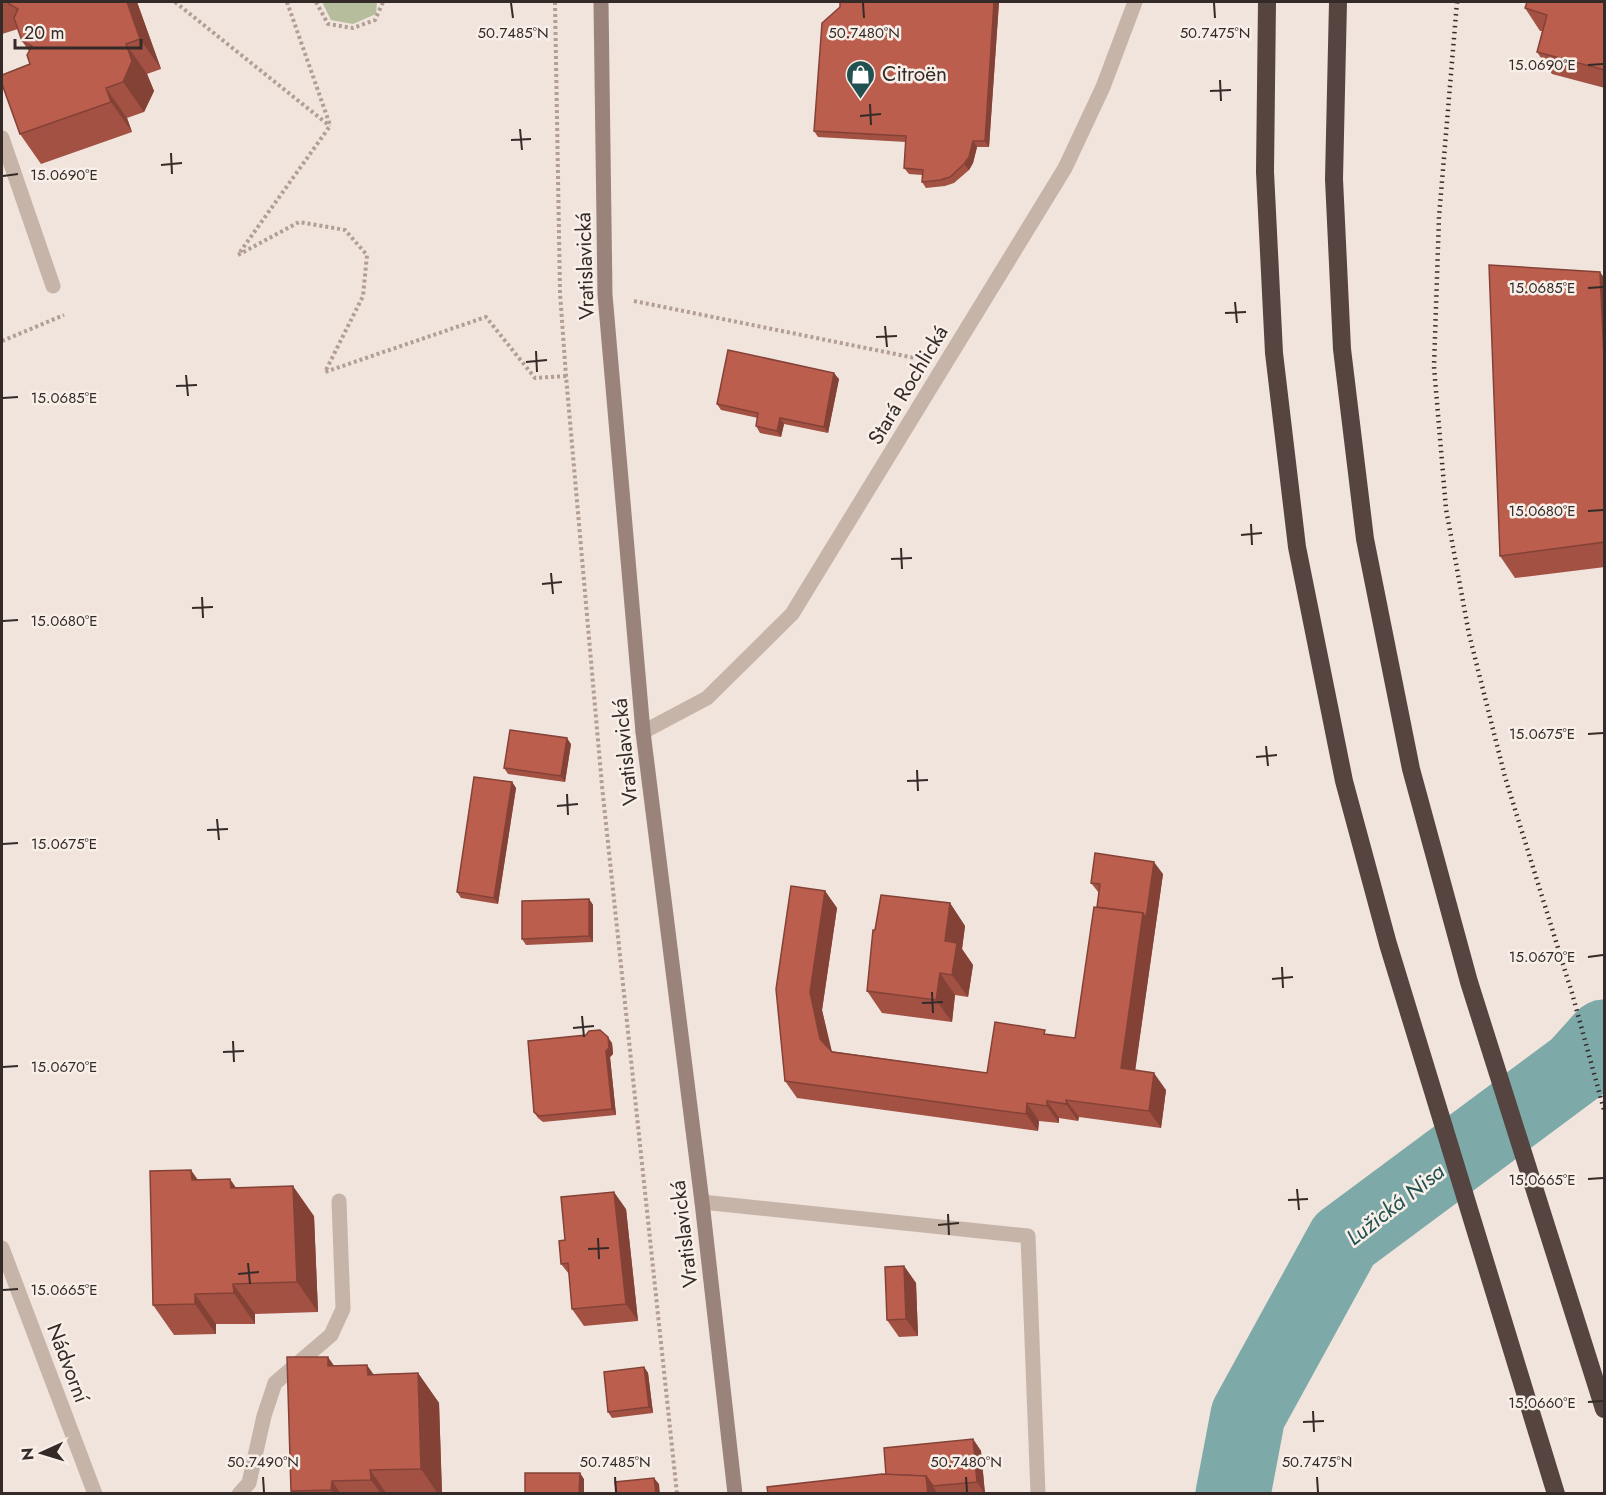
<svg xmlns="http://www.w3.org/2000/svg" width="1606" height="1495" viewBox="0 0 1606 1495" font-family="Jost,sans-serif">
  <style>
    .green { fill: #b5bd9d }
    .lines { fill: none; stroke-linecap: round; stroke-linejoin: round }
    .river { stroke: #7daaa8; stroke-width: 75 }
    .path { stroke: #b29e93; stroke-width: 4; stroke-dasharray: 3 3; stroke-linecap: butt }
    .lane { stroke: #c7b4a9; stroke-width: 15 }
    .street { stroke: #c7b4a9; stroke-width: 15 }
    .secondary { stroke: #9a837a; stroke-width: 15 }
    .highway { stroke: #554440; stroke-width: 18 }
    .rail { stroke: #342b28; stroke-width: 4.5; stroke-dasharray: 1.5 4.5; stroke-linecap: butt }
    .wall { fill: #a25143 }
    .shaded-wall { fill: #844237 }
    .building { fill: #bc5e4e; stroke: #844237; stroke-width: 1.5 }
    .ticks { fill: none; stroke: #342b28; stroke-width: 2 }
    .labels { text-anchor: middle; stroke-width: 5; stroke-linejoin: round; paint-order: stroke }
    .poi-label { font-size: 21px; fill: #342b28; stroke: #f8efe8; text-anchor: start }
    .street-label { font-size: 21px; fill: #342b28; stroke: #f8efe8 }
    .water-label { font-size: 22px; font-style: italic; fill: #215251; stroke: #f8efe8 }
    .ticks-label { font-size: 15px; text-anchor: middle; fill: #342b28; stroke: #f8efe8; stroke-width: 5; stroke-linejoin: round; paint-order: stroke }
  </style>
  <rect width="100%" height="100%" fill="#f0e4dc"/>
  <path class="green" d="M 322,2 L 377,2 L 376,14 L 353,24 L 331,20 Z"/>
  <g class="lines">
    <path class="river" d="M 1233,1494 L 1248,1415 L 1344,1240 L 1577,1067 L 1604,1037"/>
    <g class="path">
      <path d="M 175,2 L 330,126"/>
      <path d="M 287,2 L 330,125"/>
      <path d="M 316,2 L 328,24 L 353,28 L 375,20 L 383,2"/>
      <path d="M 555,2 L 560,293 L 566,376 L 602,786 L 677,1494"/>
      <path d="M 240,252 L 330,126"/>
      <path d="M 238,255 L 299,222 L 345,230 L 367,255 L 363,296 L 325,372 L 486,317 L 535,378 L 566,376"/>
      <path d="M 634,301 L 915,358"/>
      <path d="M 2,341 L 64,315"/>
    </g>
    <g class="lane">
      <path d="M 702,1202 L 1028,1236 L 1038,1494"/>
      <path d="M 239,1494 L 249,1483 L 264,1416 L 275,1383 L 331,1335 L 343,1309 L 339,1201"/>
    </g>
    <g class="street">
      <path d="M 2,138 L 53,286"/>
      <path d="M 643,732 L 707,698 L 792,614 L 1065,168 L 1103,87 L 1135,2"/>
      <path d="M 2,1248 L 95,1494"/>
    </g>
    <path class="secondary" d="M 601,2 L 605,295 L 643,732 L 702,1202 L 735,1494"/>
    <g class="highway">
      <path d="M 1267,2 L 1265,172 L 1274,353 L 1297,547 L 1344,781 L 1388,944 L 1556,1494"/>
      <path d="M 1338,2 L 1334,179 L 1342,349 L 1365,539 L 1411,769 L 1469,982 L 1604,1409"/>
    </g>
    <path class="rail" d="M 1457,2 L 1439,217 L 1434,367 L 1446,509 L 1469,634 L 1505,777 L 1572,993 L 1604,1110"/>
  </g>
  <g class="wall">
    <path d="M 2,2 L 137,2 L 161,69 L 147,74 L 154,91 L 144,112 L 127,118 L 132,132 L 41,164 L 20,134 L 30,64 L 29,51 L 22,41 L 18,29 L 2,34 Z"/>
    <path d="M 999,2 L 989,147 L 977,147 L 973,163 L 969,170 L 954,183 L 945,186 L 926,188 L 922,182 L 922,175 L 909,174 L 904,168 L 906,142 L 818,137 L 814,131 L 840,7 Z"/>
    <path d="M 1605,2 L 1605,88 L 1552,74 L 1537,52 L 1542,31 L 1540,31 L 1525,8 Z"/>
    <path d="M 1605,279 L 1605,567 L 1515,578 L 1500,556 Z"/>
    <path d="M 839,379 L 828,433 L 784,424 L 781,437 L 760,433 L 756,426 L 758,418 L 721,410 L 717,404 Z"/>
    <path d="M 571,744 L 565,782 L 508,774 L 504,768 Z"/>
    <path d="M 512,782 L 516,788 L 498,904 L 461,898 L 457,892 Z"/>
    <path d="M 1163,874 L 1135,1070 L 1166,1090 L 1161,1128 L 1079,1117 L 1078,1121 L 1059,1118 L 1059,1123 L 1039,1121 L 1038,1131 L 797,1098 L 785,1081 L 825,891 L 837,908 L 822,1010 L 831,1051 L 987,1073 L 1048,1035 L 1075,1038 L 1099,893 L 1091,883 Z"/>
    <path d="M 589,899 L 593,905 L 593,942 L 526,945 L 522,939 Z"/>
    <path d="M 950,903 L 965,926 L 962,949 L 973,965 L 968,997 L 955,995 L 952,1022 L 882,1013 L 867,991 L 875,930 Z"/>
    <path d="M 612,1043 L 613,1054 L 610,1057 L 616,1115 L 543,1122 L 538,1118 L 534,1112 Z"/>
    <path d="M 197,1179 L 237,1188 L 314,1216 L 318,1312 L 255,1314 L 255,1324 L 216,1324 L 216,1334 L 174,1335 L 153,1305 Z"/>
    <path d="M 626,1209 L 638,1321 L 584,1326 L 572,1309 L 569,1274 L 561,1264 L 565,1240 Z"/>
    <path d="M 904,1266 L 916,1283 L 918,1336 L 899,1337 L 887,1320 Z"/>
    <path d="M 334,1366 L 374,1374 L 418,1373 L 439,1403 L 442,1494 L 292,1494 L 291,1491 Z"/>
    <path d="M 644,1367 L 648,1373 L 653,1413 L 612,1418 L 608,1412 Z"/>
    <path d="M 973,1439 L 981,1451 L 985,1494 L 768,1494 L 886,1475 Z"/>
  </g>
  <g class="shaded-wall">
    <path d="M 127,2 L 137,2 L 161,69 L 140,39 Z"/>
    <path d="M 994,2 L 999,2 L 989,147 L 985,141 Z"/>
    <path d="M 126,44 L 147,74 L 154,91 L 144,112 L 123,82 Z"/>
    <path d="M 106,88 L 127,118 L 132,132 L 111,102 Z"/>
    <path d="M 973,141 L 977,147 L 973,163 L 969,170 L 964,164 Z"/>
    <path d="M 1600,272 L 1605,279 L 1605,379 Z"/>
    <path d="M 834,373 L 839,379 L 828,433 L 824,427 Z"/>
    <path d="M 780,418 L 784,424 L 781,437 L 777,431 Z"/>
    <path d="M 567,738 L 571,744 L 565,782 L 561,776 Z"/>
    <path d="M 512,782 L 516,788 L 498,904 L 494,898 Z"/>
    <path d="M 1154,862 L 1163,874 L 1133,1086 L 1121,1068 L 1143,913 Z"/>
    <path d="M 825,891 L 837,908 L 822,1010 L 833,1056 L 820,1039 L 810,992 Z"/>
    <path d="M 589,899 L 593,905 L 593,942 L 589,936 Z"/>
    <path d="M 950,903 L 965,926 L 962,949 L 973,965 L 968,997 L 952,975 L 945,941 Z"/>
    <path d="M 940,973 L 955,995 L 952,1022 L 936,1000 Z"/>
    <path d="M 608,1037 L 612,1043 L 613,1054 L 610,1057 L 616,1115 L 612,1109 L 606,1051 Z"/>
    <path d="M 1154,1073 L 1166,1090 L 1161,1128 L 1149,1111 Z"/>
    <path d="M 1066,1100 L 1079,1117 L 1078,1121 L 1066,1104 Z"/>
    <path d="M 1047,1101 L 1059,1118 L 1059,1123 L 1047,1106 Z"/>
    <path d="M 1027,1103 L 1039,1121 L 1038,1131 L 1026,1114 Z"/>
    <path d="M 191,1170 L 212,1200 L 192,1180 Z"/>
    <path d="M 230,1179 L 251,1209 L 231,1188 Z"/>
    <path d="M 293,1186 L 314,1216 L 318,1312 L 297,1282 Z"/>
    <path d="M 614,1192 L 626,1209 L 638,1321 L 626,1304 Z"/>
    <path d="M 904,1266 L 916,1283 L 918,1336 L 906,1319 Z"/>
    <path d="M 233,1284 L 255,1314 L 255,1324 L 234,1293 Z"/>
    <path d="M 195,1294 L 216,1324 L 216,1334 L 195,1304 Z"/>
    <path d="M 328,1357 L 349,1387 L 328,1366 Z"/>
    <path d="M 367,1365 L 388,1395 L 368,1375 Z"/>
    <path d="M 644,1367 L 648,1373 L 653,1413 L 649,1407 Z"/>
    <path d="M 418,1373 L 439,1403 L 442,1494 L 438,1494 L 421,1469 Z"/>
    <path d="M 973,1439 L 981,1451 L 985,1494 L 977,1482 Z"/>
    <path d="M 370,1470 L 387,1494 L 381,1494 L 371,1480 Z"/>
    <path d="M 580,1473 L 584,1479 L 584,1494 L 579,1494 Z"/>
    <path d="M 926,1476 L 938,1494 L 928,1494 Z"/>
    <path d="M 654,1478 L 659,1484 L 660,1494 L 656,1494 Z"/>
    <path d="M 332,1481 L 341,1494 L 334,1494 L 331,1490 Z"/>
  </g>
  <g class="building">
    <path d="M 8,2 L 127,2 L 140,39 L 126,44 L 132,61 L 123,82 L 106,88 L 111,102 L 20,134 L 2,84 L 2,75 L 30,64 L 27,55 L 32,46 L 22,41 L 14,18 L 18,9 L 9,4 Z"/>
    <path d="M 840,2 L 994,2 L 985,141 L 973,141 L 969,157 L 964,164 L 950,177 L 940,180 L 922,182 L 923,170 L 904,168 L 906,136 L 814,131 L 822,23 L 840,7 Z"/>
    <path d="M 1527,2 L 1605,2 L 1605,70 L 1537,52 L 1547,15 L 1525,8 Z"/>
    <path d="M 1489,265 L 1600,272 L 1605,379 L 1605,542 L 1500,556 Z"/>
    <path d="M 728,350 L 834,373 L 824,427 L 780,418 L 777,431 L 756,426 L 758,413 L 717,404 Z"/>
    <path d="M 510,730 L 567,738 L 561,776 L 504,768 Z"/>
    <path d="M 474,777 L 512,782 L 494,898 L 457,892 Z"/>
    <path d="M 1095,853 L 1154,862 L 1146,918 L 1143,913 L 1097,907 L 1100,884 L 1091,883 Z"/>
    <path d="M 791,886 L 825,891 L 810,992 L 820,1039 L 832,1052 L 987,1073 L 995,1022 L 1045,1030 L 1044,1034 L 1075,1038 L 1094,907 L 1143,913 L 1121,1068 L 1154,1073 L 1149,1111 L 1066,1100 L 1066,1104 L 1047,1101 L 1047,1106 L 1027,1103 L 1026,1114 L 785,1081 L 776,989 Z"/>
    <path d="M 881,895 L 950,903 L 945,941 L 957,943 L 952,975 L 940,973 L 936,1000 L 867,991 L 873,930 L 875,930 Z"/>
    <path d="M 589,899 L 589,936 L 522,939 L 522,901 Z"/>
    <path d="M 600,1030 L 608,1037 L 609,1048 L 606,1051 L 612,1109 L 539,1116 L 534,1112 L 528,1041 L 586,1035 L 589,1031 Z"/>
    <path d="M 191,1170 L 192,1180 L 230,1179 L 231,1188 L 293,1186 L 297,1282 L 233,1284 L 234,1293 L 195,1294 L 195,1304 L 153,1305 L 150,1171 Z"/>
    <path d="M 614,1192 L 626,1304 L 572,1309 L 568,1263 L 561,1264 L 559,1241 L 565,1240 L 561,1197 Z"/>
    <path d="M 904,1266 L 906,1319 L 887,1320 L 885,1267 Z"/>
    <path d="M 287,1357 L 328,1357 L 328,1366 L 367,1365 L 368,1375 L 418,1373 L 421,1469 L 370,1470 L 371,1480 L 332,1481 L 331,1490 L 291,1491 Z"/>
    <path d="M 644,1367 L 649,1407 L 608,1412 L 604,1372 Z"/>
    <path d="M 973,1439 L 977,1482 L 933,1486 L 926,1476 L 886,1475 L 884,1448 Z"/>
    <path d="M 525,1473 L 580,1473 L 579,1494 L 518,1494 L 525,1493 Z"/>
    <path d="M 882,1474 L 926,1476 L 928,1494 L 768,1494 L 767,1487 Z"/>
    <path d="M 654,1478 L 656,1494 L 617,1494 L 615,1482 Z"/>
  </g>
  <path class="ticks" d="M 511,3 L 513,18M 863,3 L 864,18M 1214,3 L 1215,18M 1588,65 L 1603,64M 1220,80 L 1221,101M 1210,91 L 1231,90M 870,104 L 871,125M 860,116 L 881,114M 520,129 L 522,150M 511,140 L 531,139M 171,153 L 172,174M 161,165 L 182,163M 3,176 L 18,174M 1588,288 L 1603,287M 1235,302 L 1237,323M 1225,313 L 1246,312M 885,326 L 887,347M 876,337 L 897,336M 536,351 L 537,372M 526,362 L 547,360M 186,375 L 188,396M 176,386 L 197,385M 3,398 L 18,397M 1588,511 L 1603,510M 1251,524 L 1252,545M 1241,535 L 1262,533M 901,548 L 902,569M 891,559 L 912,558M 551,573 L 553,594M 542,584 L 562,582M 202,597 L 203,618M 192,608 L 213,607M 3,621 L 18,620M 1588,734 L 1603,733M 1266,746 L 1268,766M 1256,757 L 1277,755M 917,770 L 918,791M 907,781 L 928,780M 567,794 L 568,815M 557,806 L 578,804M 217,819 L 219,840M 207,830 L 228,829M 3,844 L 18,843M 1588,957 L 1603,955M 1282,967 L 1283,988M 1272,979 L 1293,977M 932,992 L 933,1013M 922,1003 L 943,1002M 582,1016 L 584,1037M 573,1028 L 594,1026M 233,1041 L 234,1062M 223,1052 L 244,1051M 3,1067 L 18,1066M 1588,1179 L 1603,1178M 1297,1189 L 1299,1210M 1288,1200 L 1308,1199M 948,1214 L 949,1235M 938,1225 L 959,1223M 598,1238 L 599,1259M 588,1249 L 609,1248M 248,1263 L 250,1284M 238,1274 L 259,1272M 3,1290 L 18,1289M 1588,1402 L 1603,1401M 1313,1411 L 1314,1432M 1303,1422 L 1324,1421M 263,1477 L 264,1492M 615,1477 L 616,1492M 966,1477 L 967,1492M 1317,1477 L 1318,1492"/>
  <defs>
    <symbol id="shop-pin" viewBox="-11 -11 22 30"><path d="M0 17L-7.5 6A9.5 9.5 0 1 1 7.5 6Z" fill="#215251" stroke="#f8efe8"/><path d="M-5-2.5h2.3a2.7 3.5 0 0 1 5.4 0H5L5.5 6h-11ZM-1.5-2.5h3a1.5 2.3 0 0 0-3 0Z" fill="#fff"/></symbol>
  </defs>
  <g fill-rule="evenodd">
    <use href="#shop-pin" x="844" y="58" width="33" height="45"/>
  </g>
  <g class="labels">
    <g class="poi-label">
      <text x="882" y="81">Citroën</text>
    </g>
    <g class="street-label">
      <text transform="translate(585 266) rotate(-92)" y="7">Vratislavická</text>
      <text transform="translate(908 385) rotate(-59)" y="7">Stará Rochlická</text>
      <text transform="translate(625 752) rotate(-96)" y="7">Vratislavická</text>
      <text transform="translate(684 1234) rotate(-97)" y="7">Vratislavická</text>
      <text transform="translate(68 1363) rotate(69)" y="7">Nádvorní</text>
    </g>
    <g class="water-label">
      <text transform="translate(1395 1204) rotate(-38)" y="8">Lužická Nisa</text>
    </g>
  </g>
  <g class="ticks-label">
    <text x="513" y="38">50.7485°N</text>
    <text x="864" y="38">50.7480°N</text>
    <text x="1215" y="38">50.7475°N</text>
    <text x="1542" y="70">15.0690°E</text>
    <text x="64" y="180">15.0690°E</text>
    <text x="1542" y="293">15.0685°E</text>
    <text x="64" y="403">15.0685°E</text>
    <text x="1542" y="516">15.0680°E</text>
    <text x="64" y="626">15.0680°E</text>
    <text x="1542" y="739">15.0675°E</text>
    <text x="64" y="849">15.0675°E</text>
    <text x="1542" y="962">15.0670°E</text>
    <text x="64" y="1072">15.0670°E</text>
    <text x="1542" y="1185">15.0665°E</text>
    <text x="64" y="1295">15.0665°E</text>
    <text x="1542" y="1408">15.0660°E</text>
    <text x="263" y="1467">50.7490°N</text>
    <text x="615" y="1467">50.7485°N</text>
    <text x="966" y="1467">50.7480°N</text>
    <text x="1317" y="1467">50.7475°N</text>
  </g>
  <rect width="1606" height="1495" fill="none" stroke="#342b28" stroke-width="6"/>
  <g transform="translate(42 1453) rotate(266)" stroke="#f8efe8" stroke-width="4.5" paint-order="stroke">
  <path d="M0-4.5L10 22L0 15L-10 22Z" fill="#342b28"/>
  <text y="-9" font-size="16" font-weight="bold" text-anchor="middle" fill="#342b28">N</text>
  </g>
  <path d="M15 39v9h126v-9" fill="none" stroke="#342b28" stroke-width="3"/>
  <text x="24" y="39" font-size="18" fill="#342b28" stroke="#f8efe8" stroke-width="4.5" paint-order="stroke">20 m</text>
</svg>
